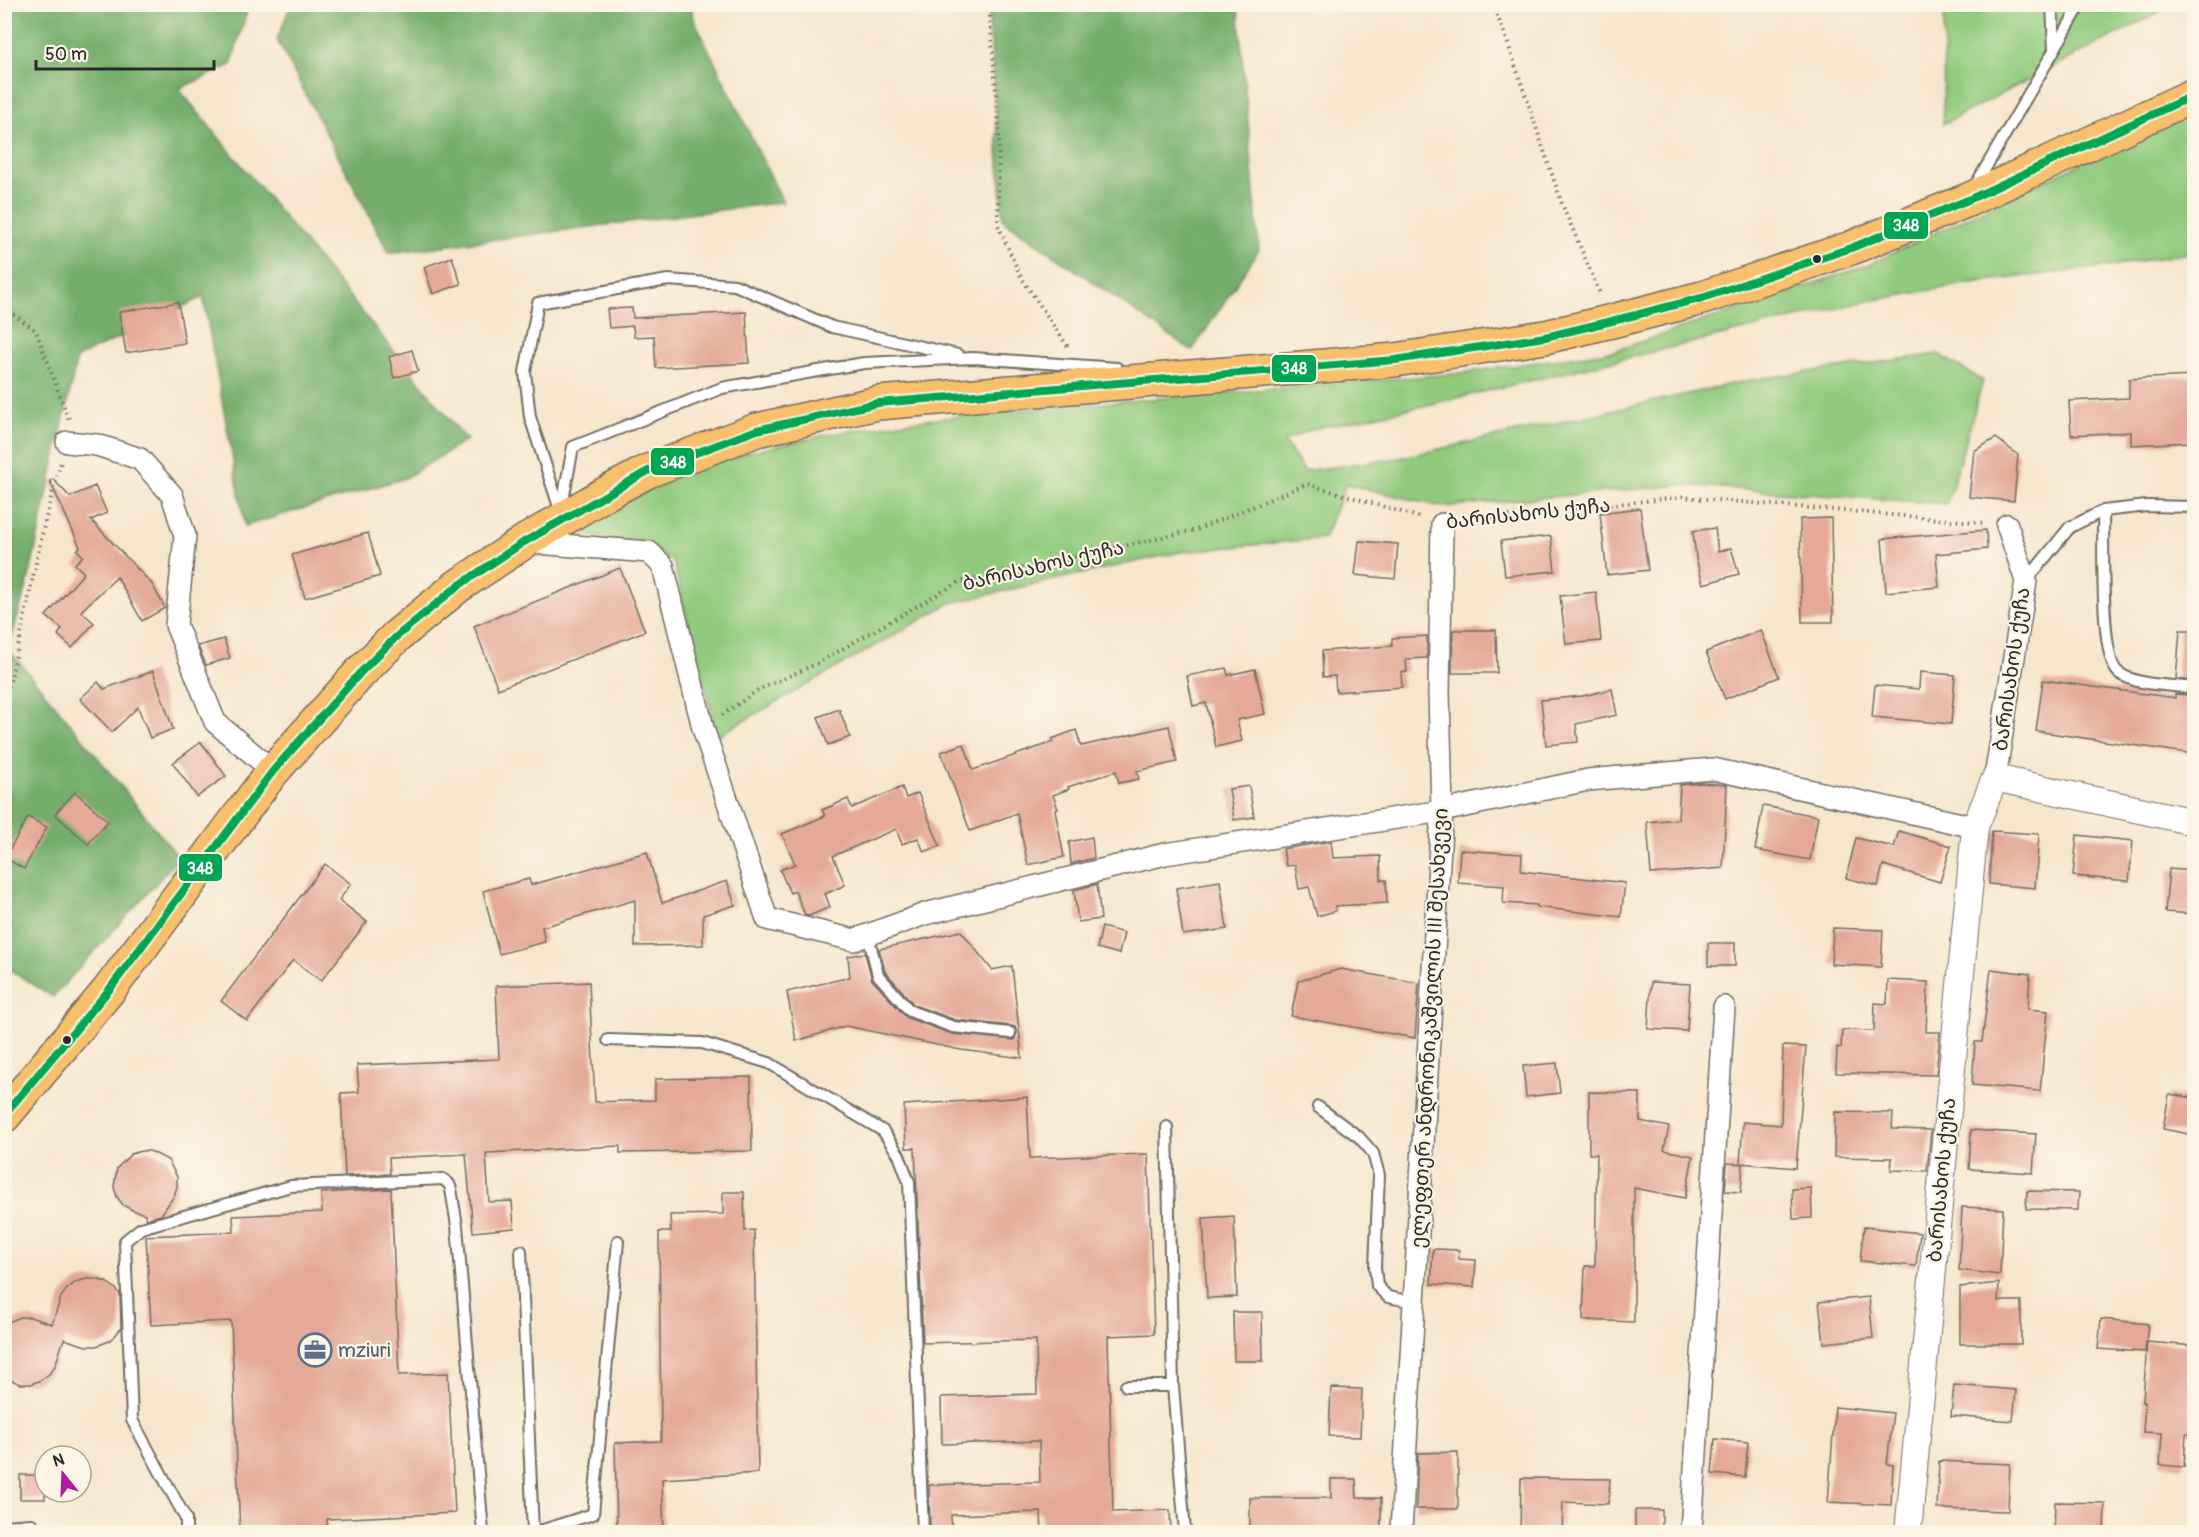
<svg xmlns="http://www.w3.org/2000/svg" width="2199" height="1537" viewBox="0 0 2199 1537" font-family="Pangolin,'Noto Sans Georgian',sans-serif">
  <style>
    .green { fill: #91ca7d; stroke: #5e7a54; stroke-width: 1.5 }
    .forest { fill: #74ae6c; stroke: #506c4c; stroke-width: 1.5 }
    .building { fill: #e4a998 }
    .lines { fill: none; stroke-linecap: round; stroke-linejoin: round }
    .service-casing { stroke: #726c64; stroke-width: 14 }
    .minor-casing { stroke: #726c64; stroke-width: 24 }
    .tertiary-casing { stroke: #726c64; stroke-width: 28 }
    .trunk-casing { stroke: #726c64; stroke-width: 36 }
    .path { stroke: #726c64; stroke-width: 4; stroke-dasharray: 1.5 4.5; stroke-linecap: butt }
    .service { stroke: #fff; stroke-width: 10 }
    .minor { stroke: #fff; stroke-width: 21 }
    .tertiary { stroke: #fff; stroke-width: 26 }
    .trunk { stroke: #f8bf6c; stroke-width: 33 }
    .bus-1-casing { stroke: #fcf5e5; stroke-width: 12 }
    .bus-1 { stroke: #00a651; stroke-width: 8 }
    .bus-dot { fill: #2b2b2b; stroke: #fcf5e5; stroke-width: 2 }
    .labels { text-anchor: middle; stroke-width: 4.5; stroke-linejoin: round; paint-order: stroke }
    .street-label { font-size: 20px; fill: #2b2b2b; stroke: #fcf5e5 }
    .service-label { font-size: 20px; fill: #4e5e75; stroke: #fcf5e5; text-anchor: start }
    .line-badge { stroke: #fcf5e5; stroke-width: 2 }
    .badge-label { font-size: 16px; text-anchor: middle; font-weight: bold; fill: #fff }
  </style>
  <rect width="100%" height="100%" fill="#fcf5e5"/>
  <filter id="ink" filterUnits="userSpaceOnUse"><feTurbulence type="fractalNoise" baseFrequency=".0167" numOctaves="2"/><feDisplacementMap in="SourceGraphic" scale="12" xChannelSelector="R" yChannelSelector="G"/><feConvolveMatrix kernelMatrix="1 2 1 2 8 2 1 2 1" color-interpolation-filters="sRGB"/></filter>
  <filter id="wash" filterUnits="userSpaceOnUse"><feTurbulence type="fractalNoise" baseFrequency=".008" numOctaves="4" result="noise"/><feDisplacementMap in="SourceGraphic" scale="24" xChannelSelector="R" yChannelSelector="G"/><feGaussianBlur stdDeviation="1.35" result="paint"/><feColorMatrix in="noise" values="0 0 0 0 0 0 0 0 0 0 0 0 0 0 0 0 0 1.4 0 .05"/><feComposite in="paint" operator="in"/></filter>
  <g filter="url(#wash)">
    <rect width="100%" height="100%" fill="#f7e6ce"/>
    <g class="green">
      <path d="M 1944,5 L 2173,5 L 1943,124 Z"/>
      <path d="M 2194,109 L 2194,252 L 2105,267 L 1977,282 L 1868,301 L 1423,406 L 1313,429 L 1284,441 L 1304,471 L 1399,458 L 1750,380 L 1939,354 L 1983,381 L 1947,504 L 1682,485 L 1442,507 L 1346,484 L 1324,538 L 1180,552 L 950,603 L 717,736 L 673,561 L 640,543 L 569,533 L 646,487 L 741,454 L 825,435 L 907,422 L 1019,410 L 1463,373 L 1614,351 L 1868,265 Z"/>
    </g>
    <g class="forest">
      <path d="M 4,5 L 249,5 L 231,65 L 179,89 L 467,440 L 405,478 L 245,526 L 203,297 L 77,358 L 29,578 L 8,649 L 61,712 L 179,858 L 53,997 L 4,966 Z"/>
      <path d="M 291,5 L 692,5 L 692,15 L 783,202 L 389,253 L 277,40 Z"/>
      <path d="M 988,5 L 1238,5 L 1259,250 L 1192,351 L 1003,220 Z"/>
    </g>
    <g id="blocks">
      <g class="building">
        <path d="M 452,257 L 461,284 L 433,294 L 424,267 Z"/>
        <path d="M 178,302 L 185,343 L 126,353 L 119,312 Z"/>
        <path d="M 632,308 L 633,318 L 746,312 L 749,363 L 656,368 L 654,336 L 634,337 L 633,326 L 609,328 L 607,309 Z"/>
        <path d="M 412,350 L 418,371 L 394,378 L 389,357 Z"/>
        <path d="M 2194,376 L 2194,442 L 2131,445 L 2131,432 L 2071,435 L 2069,401 L 2129,398 L 2129,379 Z"/>
        <path d="M 1996,438 L 2018,455 L 2014,501 L 1969,497 L 1974,451 Z"/>
        <path d="M 53,479 L 70,497 L 95,486 L 107,513 L 91,520 L 152,584 L 165,608 L 142,621 L 117,577 L 81,611 L 94,623 L 72,648 L 58,635 L 62,629 L 46,616 L 84,573 L 75,564 L 83,556 L 77,550 L 80,547 L 50,481 Z"/>
        <path d="M 1640,508 L 1648,570 L 1607,575 L 1600,513 Z"/>
        <path d="M 1831,518 L 1833,622 L 1802,622 L 1800,519 Z"/>
        <path d="M 1715,528 L 1718,552 L 1731,548 L 1739,574 L 1703,584 L 1696,558 L 1693,531 Z"/>
        <path d="M 1986,530 L 1987,549 L 1936,554 L 1939,587 L 1886,592 L 1882,539 Z"/>
        <path d="M 368,533 L 380,576 L 305,598 L 292,555 Z"/>
        <path d="M 1551,536 L 1555,571 L 1505,576 L 1501,541 Z"/>
        <path d="M 1359,541 L 1398,544 L 1395,579 L 1355,575 Z"/>
        <path d="M 620,568 L 645,631 L 498,689 L 474,626 Z"/>
        <path d="M 1596,592 L 1601,641 L 1566,644 L 1560,596 Z"/>
        <path d="M 1453,630 L 1496,630 L 1497,673 L 1452,673 Z"/>
        <path d="M 1761,630 L 1779,677 L 1725,699 L 1706,652 Z"/>
        <path d="M 2180,630 L 2194,630 L 2194,681 L 2176,679 Z"/>
        <path d="M 1427,636 L 1427,658 L 1406,659 L 1407,672 L 1401,672 L 1402,687 L 1336,692 L 1335,676 L 1323,677 L 1322,651 L 1392,646 L 1392,638 Z"/>
        <path d="M 224,639 L 230,658 L 206,665 L 198,646 Z"/>
        <path d="M 1226,668 L 1228,675 L 1255,669 L 1265,714 L 1237,720 L 1242,741 L 1216,747 L 1206,703 L 1193,706 L 1187,676 Z"/>
        <path d="M 153,671 L 173,729 L 150,738 L 138,707 L 112,732 L 80,699 L 98,682 L 104,689 Z"/>
        <path d="M 1920,672 L 1955,675 L 1951,724 L 1872,717 L 1875,685 L 1919,689 Z"/>
        <path d="M 2043,680 L 2175,698 L 2175,694 L 2194,695 L 2194,754 L 2036,731 Z"/>
        <path d="M 1612,689 L 1617,715 L 1576,724 L 1578,742 L 1546,745 L 1541,700 L 1583,696 Z"/>
        <path d="M 839,709 L 850,737 L 828,745 L 818,717 Z"/>
        <path d="M 1169,726 L 1177,762 L 1137,771 L 1139,779 L 1119,783 L 1116,771 L 1068,787 L 1069,789 L 1053,795 L 1058,809 L 1055,810 L 1064,857 L 1028,865 L 1017,813 L 970,831 L 941,752 L 964,744 L 973,770 L 1053,742 L 1052,739 L 1076,730 L 1081,746 Z"/>
        <path d="M 201,742 L 226,776 L 197,797 L 173,763 Z"/>
        <path d="M 1700,783 L 1727,785 L 1723,868 L 1651,874 L 1647,822 L 1678,819 L 1680,785 Z"/>
        <path d="M 1249,786 L 1254,817 L 1234,820 L 1229,789 Z"/>
        <path d="M 902,787 L 906,798 L 918,793 L 940,846 L 924,852 L 918,838 L 902,844 L 896,829 L 833,856 L 845,885 L 825,894 L 830,907 L 809,916 L 805,915 L 795,891 L 790,893 L 780,870 L 795,864 L 782,834 L 825,816 L 822,810 L 848,799 L 852,808 Z"/>
        <path d="M 75,792 L 108,821 L 88,844 L 55,814 Z"/>
        <path d="M 1763,806 L 1818,816 L 1810,860 L 1755,850 Z"/>
        <path d="M 28,817 L 47,827 L 24,869 L 5,858 Z"/>
        <path d="M 1899,831 L 1951,846 L 1940,882 L 1883,865 L 1878,886 L 1846,878 L 1856,838 L 1894,847 Z"/>
        <path d="M 1992,831 L 2039,834 L 2035,888 L 1989,884 Z"/>
        <path d="M 2077,835 L 2133,841 L 2129,881 L 2073,876 Z"/>
        <path d="M 1092,837 L 1094,858 L 1071,864 L 1069,842 Z"/>
        <path d="M 1331,841 L 1333,858 L 1380,856 L 1381,880 L 1386,880 L 1387,903 L 1335,906 L 1336,911 L 1317,916 L 1309,887 L 1299,889 L 1295,865 L 1286,866 L 1283,849 Z"/>
        <path d="M 1460,850 L 1522,854 L 1521,871 L 1625,883 L 1621,917 L 1537,907 L 1537,905 L 1503,903 L 1504,886 L 1458,883 Z"/>
        <path d="M 647,852 L 662,903 L 727,881 L 735,905 L 703,915 L 703,945 L 635,946 L 635,900 L 542,927 L 545,942 L 499,954 L 483,891 L 529,879 L 531,885 Z"/>
        <path d="M 325,864 L 351,884 L 339,900 L 367,922 L 321,981 L 293,960 L 247,1021 L 221,1001 Z"/>
        <path d="M 2169,869 L 2194,871 L 2194,914 L 2165,912 Z"/>
        <path d="M 1220,881 L 1227,929 L 1183,935 L 1176,888 Z"/>
        <path d="M 1097,884 L 1101,919 L 1078,922 L 1074,890 Z"/>
        <path d="M 1102,927 L 1124,933 L 1119,954 L 1097,948 Z"/>
        <path d="M 1833,928 L 1883,930 L 1881,967 L 1831,964 Z"/>
        <path d="M 961,931 L 992,970 L 1012,966 L 1022,1058 L 961,1050 L 846,1026 L 796,1041 L 787,992 L 850,977 L 848,956 L 865,953 L 872,980 L 907,1018 L 952,1034 L 1014,1040 L 1017,1033 L 1015,1027 L 1011,1026 L 955,1020 L 914,1005 L 885,971 L 879,949 Z"/>
        <rect x="1708" y="943" width="27" height="23"/>
        <path d="M 1341,969 L 1419,983 L 1415,1038 L 1291,1016 L 1298,981 Z"/>
        <path d="M 1991,969 L 2030,974 L 2028,1009 L 2048,1011 L 2040,1091 L 1972,1085 L 1975,1042 L 1982,1042 Z"/>
        <path d="M 1888,980 L 1928,982 L 1926,1032 L 1940,1032 L 1936,1075 L 1836,1073 L 1837,1047 L 1841,1048 L 1842,1030 L 1874,1031 L 1875,1003 L 1887,1004 Z"/>
        <path d="M 589,982 L 595,1102 L 655,1100 L 655,1079 L 751,1077 L 752,1151 L 620,1153 L 620,1146 L 486,1153 L 489,1202 L 512,1201 L 514,1228 L 473,1232 L 466,1154 L 389,1158 L 390,1174 L 345,1176 L 341,1093 L 359,1092 L 357,1065 L 499,1059 L 496,986 Z"/>
        <path d="M 1651,982 L 1690,984 L 1687,1031 L 1648,1029 Z"/>
        <path d="M 1783,1046 L 1806,1047 L 1796,1168 L 1740,1163 L 1743,1122 L 1781,1125 Z"/>
        <path d="M 1557,1063 L 1560,1093 L 1526,1097 L 1523,1066 Z"/>
        <path d="M 1589,1092 L 1640,1093 L 1640,1121 L 1669,1127 L 1664,1150 L 1693,1156 L 1685,1198 L 1634,1188 L 1634,1322 L 1583,1320 L 1585,1266 L 1595,1266 L 1597,1154 L 1589,1154 Z"/>
        <path d="M 2169,1094 L 2194,1098 L 2194,1135 L 2163,1129 Z"/>
        <path d="M 1027,1097 L 1030,1158 L 1148,1154 L 1154,1334 L 1108,1336 L 1113,1512 L 1170,1510 L 1171,1533 L 1042,1533 L 1041,1512 L 951,1515 L 952,1533 L 930,1533 L 929,1485 L 1040,1482 L 1039,1441 L 942,1444 L 941,1397 L 1037,1394 L 1036,1340 L 923,1343 L 915,1148 L 906,1148 L 904,1105 Z"/>
        <path d="M 1835,1112 L 1893,1113 L 1892,1129 L 1931,1130 L 1927,1171 L 1891,1170 L 1892,1158 L 1834,1157 Z"/>
        <path d="M 1971,1130 L 2036,1134 L 2033,1173 L 1969,1169 Z"/>
        <path d="M 141,1151 L 150,1151 L 168,1160 L 177,1177 L 177,1187 L 174,1196 L 161,1215 L 146,1219 L 145,1214 L 132,1210 L 123,1205 L 117,1197 L 114,1187 L 117,1168 L 131,1154 Z"/>
        <path d="M 1727,1163 L 1743,1164 L 1741,1192 L 1725,1191 Z"/>
        <path d="M 1811,1188 L 1812,1218 L 1793,1219 L 1792,1189 Z"/>
        <path d="M 391,1189 L 399,1375 L 448,1373 L 455,1513 L 327,1519 L 328,1533 L 240,1533 L 231,1321 L 151,1325 L 146,1236 L 234,1232 L 233,1216 L 322,1212 L 321,1193 Z"/>
        <path d="M 2027,1191 L 2079,1192 L 2078,1210 L 2026,1209 Z"/>
        <path d="M 723,1192 L 744,1192 L 745,1231 L 754,1230 L 758,1473 L 662,1479 L 664,1533 L 617,1533 L 615,1443 L 661,1441 L 659,1232 L 671,1232 L 670,1215 L 723,1214 Z"/>
        <path d="M 1962,1207 L 2003,1209 L 2000,1275 L 1959,1270 Z"/>
        <path d="M 1234,1216 L 1237,1297 L 1207,1298 L 1203,1218 Z"/>
        <path d="M 1864,1227 L 1920,1233 L 1916,1266 L 1860,1261 Z"/>
        <path d="M 1433,1249 L 1459,1250 L 1458,1259 L 1476,1260 L 1474,1287 L 1431,1284 Z"/>
        <path d="M 86,1279 L 96,1279 L 106,1282 L 115,1288 L 120,1294 L 121,1328 L 115,1336 L 107,1342 L 96,1346 L 86,1346 L 64,1339 L 55,1366 L 49,1374 L 41,1380 L 31,1384 L 20,1384 L 4,1377 L 4,1324 L 20,1317 L 30,1317 L 52,1324 L 61,1297 L 67,1289 L 76,1282 Z"/>
        <path d="M 1999,1283 L 1998,1301 L 2021,1301 L 2021,1344 L 1960,1344 L 1960,1287 Z"/>
        <path d="M 1869,1297 L 1873,1338 L 1824,1343 L 1819,1302 Z"/>
        <path d="M 1233,1312 L 1262,1312 L 1263,1361 L 1234,1361 Z"/>
        <path d="M 2101,1319 L 2148,1324 L 2145,1352 L 2098,1349 Z"/>
        <path d="M 2147,1342 L 2194,1346 L 2191,1416 L 2194,1416 L 2194,1435 L 2186,1434 L 2184,1467 L 2160,1465 L 2162,1433 L 2143,1432 L 2145,1402 L 2143,1402 Z"/>
        <path d="M 1954,1385 L 2016,1390 L 2013,1421 L 1951,1416 Z"/>
        <path d="M 1331,1388 L 1362,1389 L 1360,1437 L 1329,1436 Z"/>
        <path d="M 1835,1407 L 1893,1413 L 1887,1464 L 1893,1465 L 1891,1505 L 1828,1502 Z"/>
        <path d="M 1715,1439 L 1748,1442 L 1745,1477 L 1712,1474 Z"/>
        <path d="M 1458,1452 L 1458,1509 L 1416,1509 L 1418,1453 Z"/>
        <path d="M 1939,1461 L 2010,1464 L 2008,1511 L 1937,1509 Z"/>
        <rect x="20" y="1475" width="25" height="24"/>
        <path d="M 1521,1478 L 1610,1479 L 1608,1504 L 1563,1502 L 1562,1533 L 1520,1533 Z"/>
        <path d="M 1331,1479 L 1356,1479 L 1357,1498 L 1381,1498 L 1381,1527 L 1357,1527 L 1357,1533 L 1250,1533 L 1250,1498 L 1331,1498 Z"/>
        <path d="M 2055,1502 L 2105,1503 L 2104,1533 L 2054,1533 Z"/>
        <rect x="1635" y="1510" width="27" height="23"/>
      </g>
    </g>
  </g>
  <g filter="url(#ink)">
    <use href="#blocks" fill-opacity="0" stroke="#726c64" stroke-width="1.5"/>
    <g class="lines">
      <defs>
        <g id="service">
          <path d="M 2052,4 L 2054,49"/>
          <path d="M 1975,186 L 2081,4"/>
          <path d="M 560,510 L 530,417 L 525,372 L 538,303 L 668,280 L 735,285 L 832,327 L 958,355"/>
          <path d="M 561,511 L 573,447 L 722,388 L 864,363 L 973,358 L 1117,368"/>
          <path d="M 2103,511 C 2104,539 2099,660 2119,673 C 2137,686 2172,685 2194,688"/>
          <path d="M 2026,581 L 2070,527 L 2103,511 L 2147,506 L 2194,507"/>
          <path d="M 868,935 L 878,975 L 910,1011 L 953,1027 L 1010,1033"/>
          <path d="M 608,1040 L 702,1043 L 769,1063 L 883,1131 L 899,1155 L 909,1182 L 923,1532"/>
          <path d="M 1318,1107 L 1359,1137 L 1373,1153 L 1379,1175 L 1375,1267 L 1377,1286 L 1388,1297 L 1414,1302"/>
          <path d="M 1167,1127 L 1173,1386"/>
          <path d="M 521,1251 L 533,1532"/>
          <path d="M 1126,1386 L 1173,1386 L 1185,1532"/>
          <path d="M 4,1526 L 32,1524"/>
          <path d="M 186,1532 L 186,1519 L 132,1420 L 125,1241 L 141,1228 L 291,1186 L 443,1179 L 449,1184 L 451,1189 L 457,1226 L 483,1532"/>
          <path d="M 537,1532 L 593,1514 L 618,1241"/>
        </g>
        <g id="minor">
          <path d="M 67,442 L 97,445 L 140,459 L 172,495 L 185,536 L 176,625 L 215,722 L 273,771"/>
          <path d="M 524,542 L 649,552 L 663,566 L 703,728 L 767,919 L 854,940 L 925,914 L 1165,854 L 1442,811 L 1588,780 L 1713,769 L 1975,827"/>
          <path d="M 1995,778 L 2026,581 L 2007,525"/>
          <path d="M 1401,1532 L 1442,811 L 1439,692 L 1442,524"/>
          <path d="M 1691,1532 L 1724,1007"/>
        </g>
        <path id="tertiary" d="M 1908,1532 L 1975,827 L 1995,778 L 2194,822"/>
        <path id="trunk" d="M 4,1116 L 109,990 L 273,771 L 360,673 L 397,636 L 458,586 L 524,542 L 603,495 L 648,471 L 757,430 L 878,403 L 1395,360 L 1545,337 L 1612,321 L 1702,298 L 1851,248 L 1968,200 L 2194,95"/>
      </defs>
      <use href="#service" class="service-casing"/>
      <use href="#minor" class="minor-casing"/>
      <use href="#tertiary" class="tertiary-casing"/>
      <use href="#trunk" class="trunk-casing"/>
      <g class="path">
        <path d="M 989,4 L 999,128 L 998,225 L 1021,277 L 1068,347"/>
        <path d="M 1492,4 L 1504,32 L 1562,204 L 1601,296"/>
        <path d="M 4,307 L 36,331 L 69,420"/>
        <path d="M 1461,521 L 1682,497 L 1985,523"/>
        <path d="M 4,704 C 26,624 37,541 61,462"/>
        <path d="M 722,715 L 758,690 L 816,664 L 959,582 L 1196,530 L 1307,484 L 1422,518"/>
      </g>
      <use href="#service" class="service"/>
      <use href="#minor" class="minor"/>
      <use href="#tertiary" class="tertiary"/>
      <use href="#trunk" class="trunk"/>
      <defs>
        <path id="bus-1" d="M 4,1115 L 109,990 L 273,771 L 360,673 L 397,636 L 458,586 L 524,542 L 648,471 L 757,430 L 878,403 L 1395,360 L 1545,337 L 1612,321 L 1702,298 L 1851,248 L 1968,200 L 2194,95"/>
      </defs>
      <use href="#bus-1" class="bus-1-casing"/>
      <use href="#bus-1" class="bus-1"/>
    </g>
  </g>
  <defs>
    <symbol id="office-ring" viewBox="-11 -11 22 22"><circle r="9.5" fill="#fcf5e5" stroke="#5c6f8a" stroke-width="1.5"/><path d="M-6-3h4V-5.5h4V-3h4V5H-6ZM-1-4.5V-3h2v-1.5ZM-6 0V1H6V0Z" fill="#5c6f8a"/></symbol>
  </defs>
  <g fill-rule="evenodd">
    <use href="#office-ring" x="296" y="1331" width="38" height="38"/>
  </g>
  <g class="bus-dot">
    <circle cx="1817" cy="259" r="5"/>
    <circle cx="67" cy="1040" r="5"/>
  </g>
  <g class="labels">
    <g class="street-label">
      <text transform="translate(1528 513) rotate(-6)" y="7">ბარისახოს ქუჩა</text>
      <text transform="translate(1043 565) rotate(-13)" y="7">ბარისახოს ქუჩა</text>
      <text transform="translate(2011 669) rotate(-82)" y="7">ბარისახოს ქუჩა</text>
      <text transform="translate(1429 1028) rotate(-87)" y="7">ელეფთერ ანდრონიკაშვილის III შესახვევი</text>
      <text transform="translate(1941 1180) rotate(-85)" y="7">ბარისახოს ქუჩა</text>
    </g>
    <g class="service-label">
      <text x="338" y="1357">mziuri</text>
    </g>
  </g>
  <g class="line-badge">
    <rect x="1883" y="211" width="46" height="29" rx="6" fill="#00a651"/>
    <rect x="1271" y="354" width="46" height="29" rx="6" fill="#00a651"/>
    <rect x="650" y="447" width="45" height="29" rx="6" fill="#00a651"/>
    <rect x="178" y="853" width="45" height="29" rx="6" fill="#00a651"/>
  </g>
  <g class="badge-label">
    <text x="1906" y="231">348</text>
    <text x="1294" y="374">348</text>
    <text x="673" y="468">348</text>
    <text x="200" y="874">348</text>
  </g>
  <rect width="2199" height="1537" fill="none" stroke="#fcf5e5" stroke-width="24"/>
  <g transform="translate(63 1474) rotate(342)"><circle r="28" fill="#fcf5e5" stroke="#a8a49b" stroke-width="1.5"/>
  <path d="M0-4.5L10 22L0 15L-10 22Z" fill="#b5179e"/>
  <text y="-9" font-size="16" font-weight="bold" text-anchor="middle" fill="#2b2b2b">N</text>
  </g>
  <path d="M36 60v9h178v-9" fill="none" stroke="#2b2b2b" stroke-width="3"/>
  <text x="45" y="60" font-size="18" fill="#2b2b2b" stroke="#fcf5e5" stroke-width="4.5" paint-order="stroke">50 m</text>
</svg>
